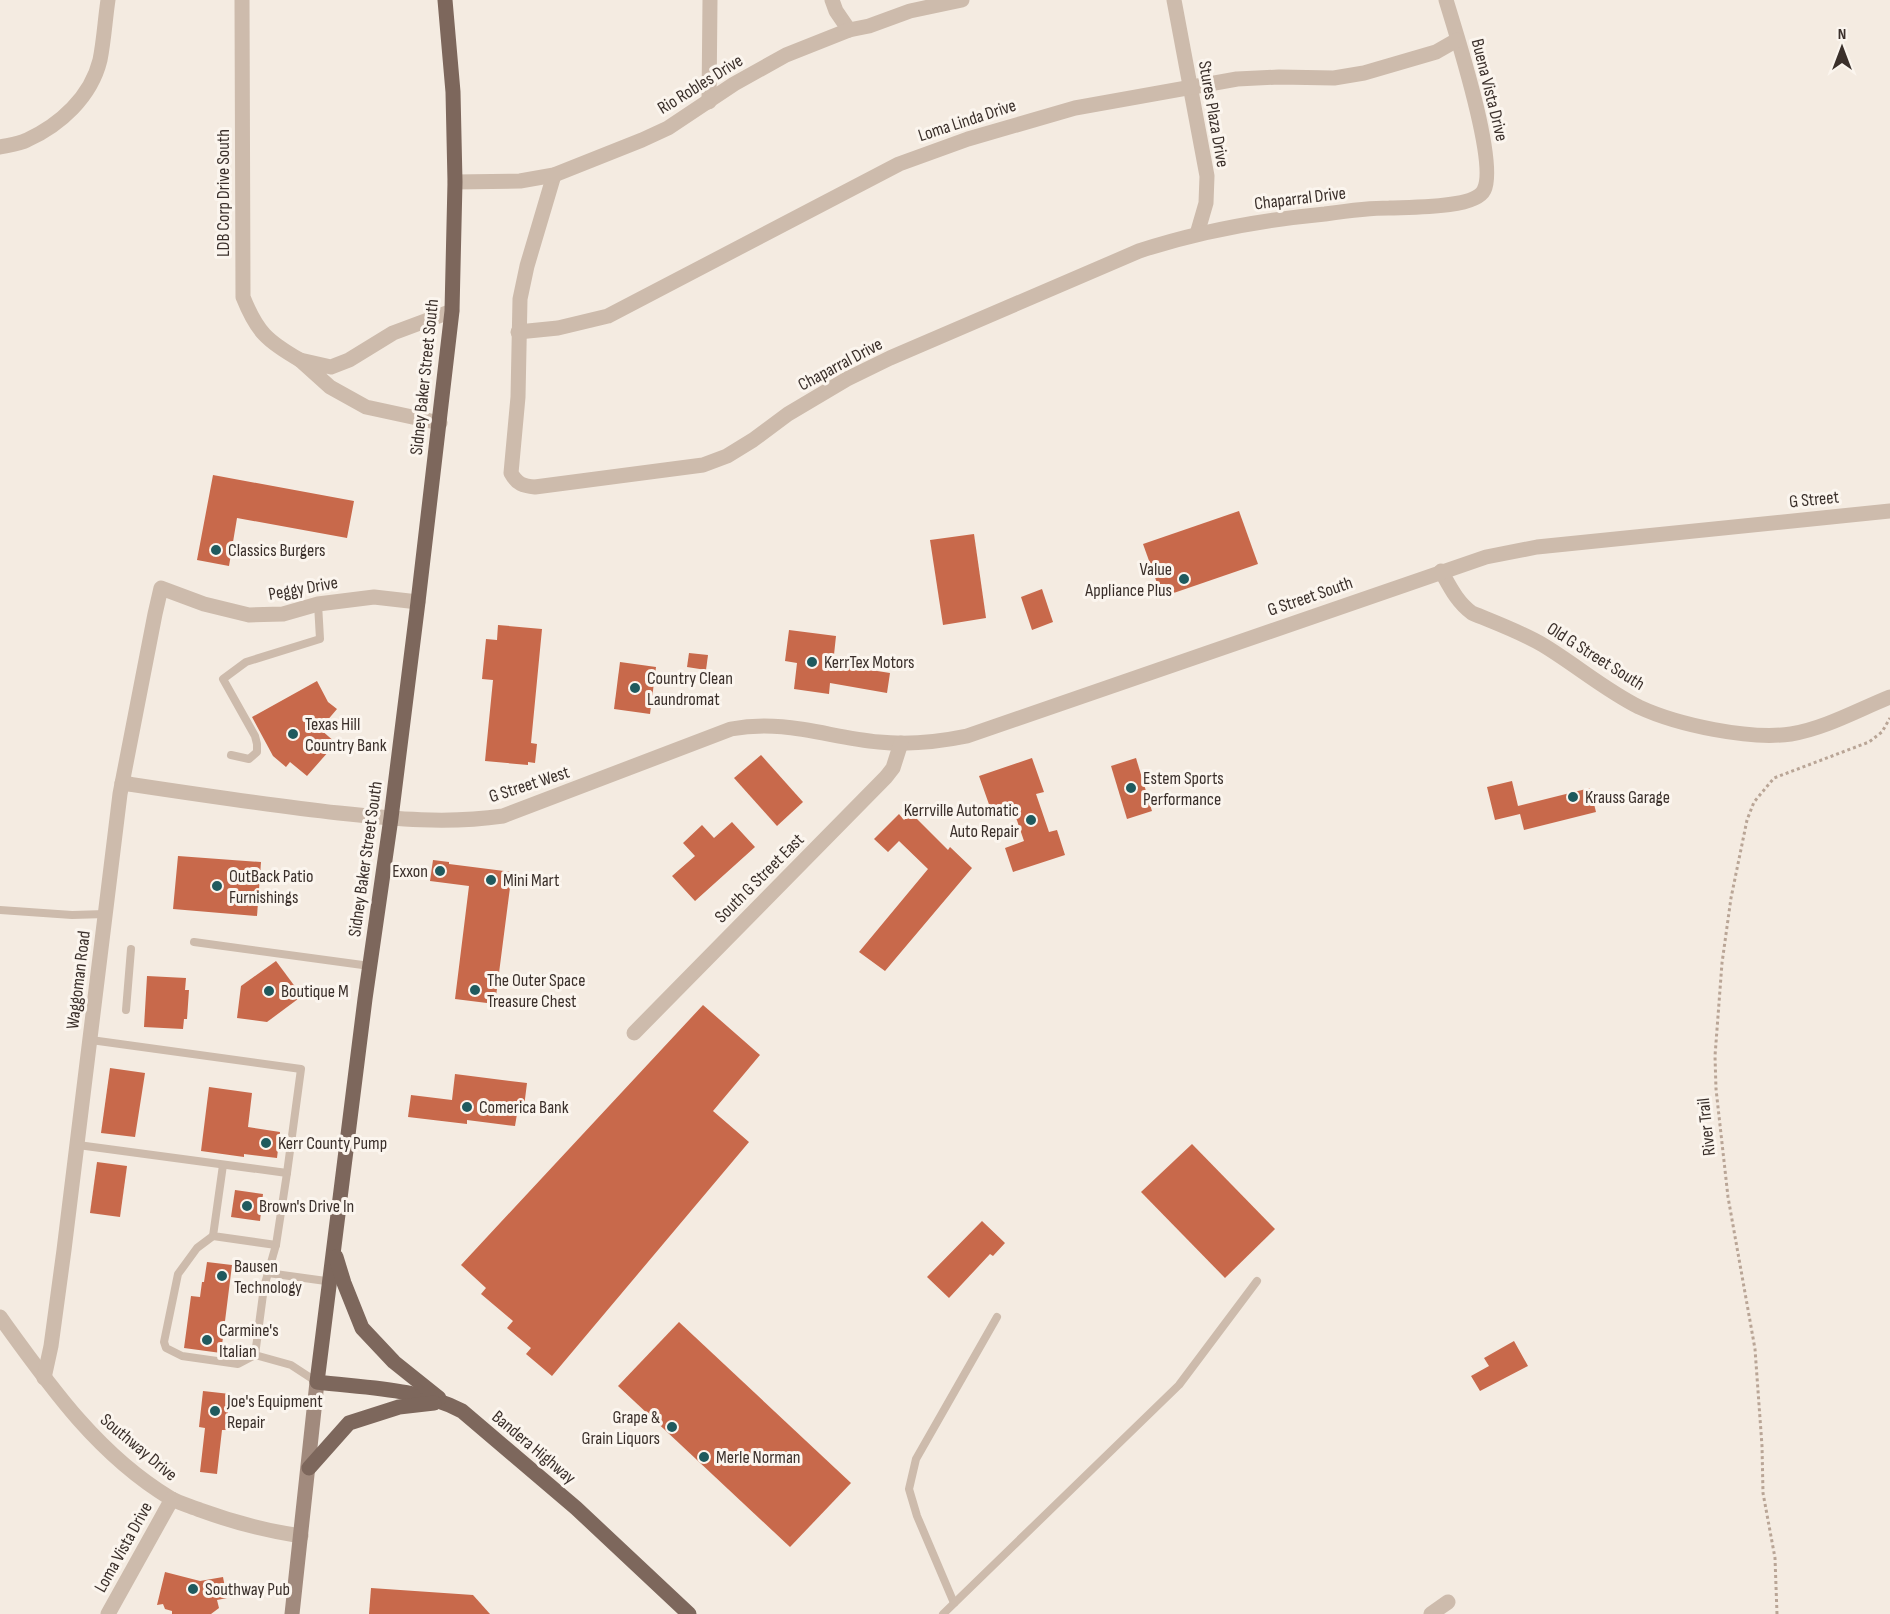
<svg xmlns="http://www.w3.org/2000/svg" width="1890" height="1614" viewBox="0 0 1890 1614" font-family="'Sofia Sans Condensed',sans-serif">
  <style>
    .building { fill: #c8694b }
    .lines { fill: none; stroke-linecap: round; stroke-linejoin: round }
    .path { stroke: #b9a596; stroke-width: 3; stroke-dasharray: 3 3; stroke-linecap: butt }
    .lane { stroke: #cdbbac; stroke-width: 8 }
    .street { stroke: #cdbbac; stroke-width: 15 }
    .secondary { stroke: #a18a7d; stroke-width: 15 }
    .primary { stroke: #7d675c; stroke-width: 15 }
    .poi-dot { fill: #1f5a5e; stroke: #fbf5ee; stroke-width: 2 }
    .labels { text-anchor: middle; stroke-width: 6; stroke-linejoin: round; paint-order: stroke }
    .street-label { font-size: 18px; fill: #3b302b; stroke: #fbf5ee }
    .poi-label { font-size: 18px; fill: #3b302b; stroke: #fbf5ee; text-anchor: start }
  </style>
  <rect width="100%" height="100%" fill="#f4ebe1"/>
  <g class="building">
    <path d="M 213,475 L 354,501 L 347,538 L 237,518 L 229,566 L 197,560 Z"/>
    <path d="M 1239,511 L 1258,564 L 1162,597 L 1143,544 Z"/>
    <path d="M 974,534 L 986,618 L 943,625 L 930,540 Z"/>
    <path d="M 1042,589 L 1053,622 L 1032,630 L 1021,597 Z"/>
    <path d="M 498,625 L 542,629 L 531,743 L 537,744 L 535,763 L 528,762 L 528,765 L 485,761 L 493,680 L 482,679 L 486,639 L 497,640 Z"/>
    <path d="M 789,630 L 836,636 L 833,664 L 890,673 L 887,693 L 830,683 L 829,694 L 794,689 L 797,663 L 785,661 Z"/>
    <path d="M 689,653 L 708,655 L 706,670 L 687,667 Z"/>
    <path d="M 620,662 L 656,667 L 650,714 L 614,709 Z"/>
    <path d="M 317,681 L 328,702 L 337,709 L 320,729 L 336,743 L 307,776 L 290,762 L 286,767 L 273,756 L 252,717 Z"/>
    <path d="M 761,755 L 803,802 L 777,826 L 734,778 Z"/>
    <path d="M 1032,758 L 1044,792 L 1036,794 L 1049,832 L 1057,830 L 1065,855 L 1013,872 L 1005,848 L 1024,841 L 1011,803 L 991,810 L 979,776 Z"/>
    <path d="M 1136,758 L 1152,811 L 1127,819 L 1111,766 Z"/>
    <path d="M 1512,781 L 1518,806 L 1590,788 L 1596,812 L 1524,830 L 1520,814 L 1495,820 L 1487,787 Z"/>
    <path d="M 911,813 L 948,850 L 950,847 L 972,868 L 885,971 L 859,952 L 928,869 L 899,841 L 888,852 L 874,839 L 899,814 L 904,820 Z"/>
    <path d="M 732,822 L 755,847 L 695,901 L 672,876 L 695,856 L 683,843 L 702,825 L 714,838 Z"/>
    <path d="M 178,856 L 261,862 L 257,916 L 173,909 Z"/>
    <path d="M 433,860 L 449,862 L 449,864 L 512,872 L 495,1004 L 455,999 L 469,886 L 430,881 Z"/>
    <path d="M 276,961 L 302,996 L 267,1022 L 237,1018 L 241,986 Z"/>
    <path d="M 147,976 L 186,978 L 185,990 L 189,990 L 187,1019 L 184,1019 L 183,1029 L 144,1027 Z"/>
    <path d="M 703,1005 L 760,1055 L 713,1111 L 749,1142 L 552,1376 L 526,1354 L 531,1348 L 507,1328 L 513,1321 L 481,1294 L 486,1288 L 461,1265 Z"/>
    <path d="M 110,1068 L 145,1073 L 135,1137 L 101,1133 Z"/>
    <path d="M 455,1074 L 527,1083 L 523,1115 L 517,1114 L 515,1126 L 467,1120 L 467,1124 L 408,1117 L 411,1095 L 452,1100 Z"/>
    <path d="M 209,1087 L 252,1093 L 248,1127 L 280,1132 L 277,1158 L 244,1154 L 244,1157 L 201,1151 Z"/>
    <path d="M 1192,1144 L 1275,1229 L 1225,1278 L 1141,1192 Z"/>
    <path d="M 97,1162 L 127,1166 L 120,1217 L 90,1213 Z"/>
    <path d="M 235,1190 L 263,1194 L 260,1221 L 231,1217 Z"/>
    <path d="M 982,1221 L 1005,1243 L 993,1256 L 990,1254 L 949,1298 L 927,1277 Z"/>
    <path d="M 207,1262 L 232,1265 L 221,1353 L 184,1348 L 191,1296 L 200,1297 L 202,1282 L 204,1282 Z"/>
    <path d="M 679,1322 L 851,1483 L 790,1547 L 618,1386 Z"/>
    <path d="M 1514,1341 L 1528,1366 L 1480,1391 L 1471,1376 L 1489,1366 L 1484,1358 Z"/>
    <path d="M 203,1391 L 230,1394 L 226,1430 L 222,1430 L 217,1474 L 200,1472 L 205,1428 L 199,1427 Z"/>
    <path d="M 165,1572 L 200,1581 L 223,1577 L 227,1598 L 217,1600 L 219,1608 L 211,1614 L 172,1614 L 172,1611 L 165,1609 L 163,1604 L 157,1605 Z"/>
    <path d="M 371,1588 L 473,1595 L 490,1614 L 369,1614 Z"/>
  </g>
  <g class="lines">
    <path class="path" d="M 1777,1614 L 1775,1558 L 1763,1493 L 1762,1446 L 1755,1349 L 1728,1197 L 1716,1089 L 1715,1056 L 1722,963 L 1731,898 L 1747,820 L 1754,802 L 1774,778 L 1869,742 L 1882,732 L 1890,718"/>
    <g class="lane">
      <path d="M 231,755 L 249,759 L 257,752 L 257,744 L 255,736 L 223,679 L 246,662 L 320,639 L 318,604"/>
      <path d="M 0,910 L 72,915 L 106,914"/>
      <path d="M 194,942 L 370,966"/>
      <path d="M 126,1010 L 131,949"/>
      <path d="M 78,1145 L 287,1173 L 301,1069 L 91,1040"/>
      <path d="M 223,1165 L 213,1236 L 276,1245 L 287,1173"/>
      <path d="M 213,1236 L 197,1248 L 178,1274 L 164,1342 L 166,1348 L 182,1356 L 238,1364 L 255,1355"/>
      <path d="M 276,1245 L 264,1287 L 255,1355 L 291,1365 L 317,1382"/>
      <path d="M 268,1273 L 333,1282"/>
      <path d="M 954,1603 L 917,1516 L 909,1489 L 916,1459 L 997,1317"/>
      <path d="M 943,1614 L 1179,1385 L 1257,1281"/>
    </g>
    <g class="street">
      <path d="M 242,0 L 243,297 C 257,332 267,341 300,360"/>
      <path d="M 832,0 L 836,11 L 849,30"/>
      <path d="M 1174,0 L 1207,176 L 1206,203 L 1197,234"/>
      <path d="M 709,102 L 710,0"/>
      <path d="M 0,147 C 9,145 19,144 27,140 C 60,125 91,97 100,60 C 104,40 105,20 108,0"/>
      <path d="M 554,175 L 527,266 L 520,299 L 518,397 L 511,473 C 517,484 523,486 535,487 L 703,465 L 727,456 L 753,440 L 788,414 L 847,379 L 890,358 L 1139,251 C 1200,231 1262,220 1325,214 C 1346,211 1368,208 1389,208 C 1408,207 1475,209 1484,190 C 1498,163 1456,33 1446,0"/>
      <path d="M 455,182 L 520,181 L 554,175 L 642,140 L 668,128 L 734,84 L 786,55 L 849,30 L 869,26 L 910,11 L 962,0"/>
      <path d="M 518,332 L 558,328 L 608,316 L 899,164 L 968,139 L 1075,108 L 1237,79 L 1279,77 L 1334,78 L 1364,73 L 1436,52 L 1457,40"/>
      <path d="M 440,423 L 366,407 L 330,387 L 300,360 L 331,367 L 349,360 L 393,333 L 452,311"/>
      <path d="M 1441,571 C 1450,587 1457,602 1472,613 C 1496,623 1521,632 1543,645 C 1576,665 1605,690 1639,707 C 1678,725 1749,740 1791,734 C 1824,729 1860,709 1890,697"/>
      <path d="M 122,783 C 195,794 267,805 339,813 C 394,819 448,824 503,816 L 731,729 C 785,719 827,737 879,742 C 909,745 938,742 967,736 L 1486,557 L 1537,547 L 1890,511"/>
      <path d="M 634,1033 L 886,777 L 893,768 L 901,743"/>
      <path d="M 0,1317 C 49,1385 97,1454 170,1498 C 179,1503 190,1506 200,1510 C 233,1522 267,1531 301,1536"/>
      <path d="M 44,1378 L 51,1346 L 64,1250 L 120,794 L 155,614 L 161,588 L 204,604 L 249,615 L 283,614 L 318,604 L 374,597 L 418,602"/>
      <path d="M 108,1614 L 172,1499"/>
      <path d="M 1431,1614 L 1448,1602"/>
    </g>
    <path class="secondary" d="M 292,1614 L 317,1382"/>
    <g class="primary">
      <path d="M 445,0 L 453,92 L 455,182 L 452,311 L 418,602 L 391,818 L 365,999 L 317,1382 C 366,1388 418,1388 462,1411 L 576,1508 L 689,1614"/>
      <path d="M 336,1257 L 344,1283 L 362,1328 L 394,1362 L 439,1398"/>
      <path d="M 309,1468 L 349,1423 L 399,1407 L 434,1403"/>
    </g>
  </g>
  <g class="poi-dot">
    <circle cx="216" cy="550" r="6"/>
    <circle cx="1184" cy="579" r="6"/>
    <circle cx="812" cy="662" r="6"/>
    <circle cx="635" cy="688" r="6"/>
    <circle cx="293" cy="734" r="6"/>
    <circle cx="1131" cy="788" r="6"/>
    <circle cx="1573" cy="797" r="6"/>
    <circle cx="1031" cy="820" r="6"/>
    <circle cx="440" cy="871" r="6"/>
    <circle cx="491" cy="880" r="6"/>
    <circle cx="217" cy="886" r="6"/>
    <circle cx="475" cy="990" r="6"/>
    <circle cx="269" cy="991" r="6"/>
    <circle cx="467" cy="1107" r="6"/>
    <circle cx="266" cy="1143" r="6"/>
    <circle cx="247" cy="1206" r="6"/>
    <circle cx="222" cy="1276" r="6"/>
    <circle cx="207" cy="1340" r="6"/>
    <circle cx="215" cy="1411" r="6"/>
    <circle cx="672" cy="1427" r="6"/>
    <circle cx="704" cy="1457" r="6"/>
    <circle cx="193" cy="1589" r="6"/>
  </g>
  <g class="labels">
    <g class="street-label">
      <text transform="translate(700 84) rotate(-32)" y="6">Rio Robles Drive</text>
      <text transform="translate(1490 90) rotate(76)" y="6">Buena Vista Drive</text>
      <text transform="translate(1214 114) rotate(80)" y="6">Stures Plaza Drive</text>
      <text transform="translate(967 120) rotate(-18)" y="6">Loma Linda Drive</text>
      <text transform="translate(223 193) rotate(-90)" y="6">LDB Corp Drive South</text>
      <text transform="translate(1300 198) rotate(-7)" y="6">Chaparral Drive</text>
      <text transform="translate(840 364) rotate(-28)" y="6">Chaparral Drive</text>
      <text transform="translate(424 377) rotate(-84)" y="6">Sidney Baker Street South</text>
      <text transform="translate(1814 499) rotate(-6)" y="6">G Street</text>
      <text transform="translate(303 588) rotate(-10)" y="6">Peggy Drive</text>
      <text transform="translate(1310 596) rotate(-19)" y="6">G Street South</text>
      <text transform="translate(1596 656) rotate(32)" y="6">Old G Street South</text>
      <text transform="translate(529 784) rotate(-18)" y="6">G Street West</text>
      <text transform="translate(365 859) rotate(-82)" y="6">Sidney Baker Street South</text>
      <text transform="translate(759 878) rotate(-45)" y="6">South G Street East</text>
      <text transform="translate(78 980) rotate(-83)" y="6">Waggoman Road</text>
      <text transform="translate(1706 1127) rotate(-96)" y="6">River Trail</text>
      <text transform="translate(139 1447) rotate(40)" y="6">Southway Drive</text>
      <text transform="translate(534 1447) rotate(40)" y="6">Bandera Highway</text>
      <text transform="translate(123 1547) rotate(-61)" y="6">Loma Vista Drive</text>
    </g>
    <g class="poi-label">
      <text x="228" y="556">Classics Burgers</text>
      <text x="1172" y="575" text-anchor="end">Value<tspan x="1172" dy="21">Appliance Plus</tspan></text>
      <text x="824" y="668">KerrTex Motors</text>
      <text x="647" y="684">Country Clean<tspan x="647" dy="21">Laundromat</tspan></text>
      <text x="305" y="730">Texas Hill<tspan x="305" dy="21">Country Bank</tspan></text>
      <text x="1143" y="784">Estem Sports<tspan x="1143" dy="21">Performance</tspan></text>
      <text x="1585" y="803">Krauss Garage</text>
      <text x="1019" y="816" text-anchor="end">Kerrville Automatic<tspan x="1019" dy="21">Auto Repair</tspan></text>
      <text x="428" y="877" text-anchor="end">Exxon</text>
      <text x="229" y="882">OutBack Patio<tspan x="229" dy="21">Furnishings</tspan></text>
      <text x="503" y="886">Mini Mart</text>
      <text x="487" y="986">The Outer Space<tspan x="487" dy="21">Treasure Chest</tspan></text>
      <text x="281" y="997">Boutique M</text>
      <text x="479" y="1113">Comerica Bank</text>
      <text x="278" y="1149">Kerr County Pump</text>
      <text x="259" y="1212">Brown's Drive In</text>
      <text x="234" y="1272">Bausen<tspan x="234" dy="21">Technology</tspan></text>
      <text x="219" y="1336">Carmine's<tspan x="219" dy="21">Italian</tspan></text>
      <text x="227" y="1407">Joe's Equipment<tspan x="227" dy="21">Repair</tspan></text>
      <text x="660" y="1423" text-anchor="end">Grape &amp;<tspan x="660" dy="21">Grain Liquors</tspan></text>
      <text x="716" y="1463">Merle Norman</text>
      <text x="205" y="1595">Southway Pub</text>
    </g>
  </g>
  <g transform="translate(1842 48)" stroke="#fbf5ee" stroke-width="4.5" paint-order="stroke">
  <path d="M0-4.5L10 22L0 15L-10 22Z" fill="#3b302b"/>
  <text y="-9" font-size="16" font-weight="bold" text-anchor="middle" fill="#3b302b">N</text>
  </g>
</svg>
